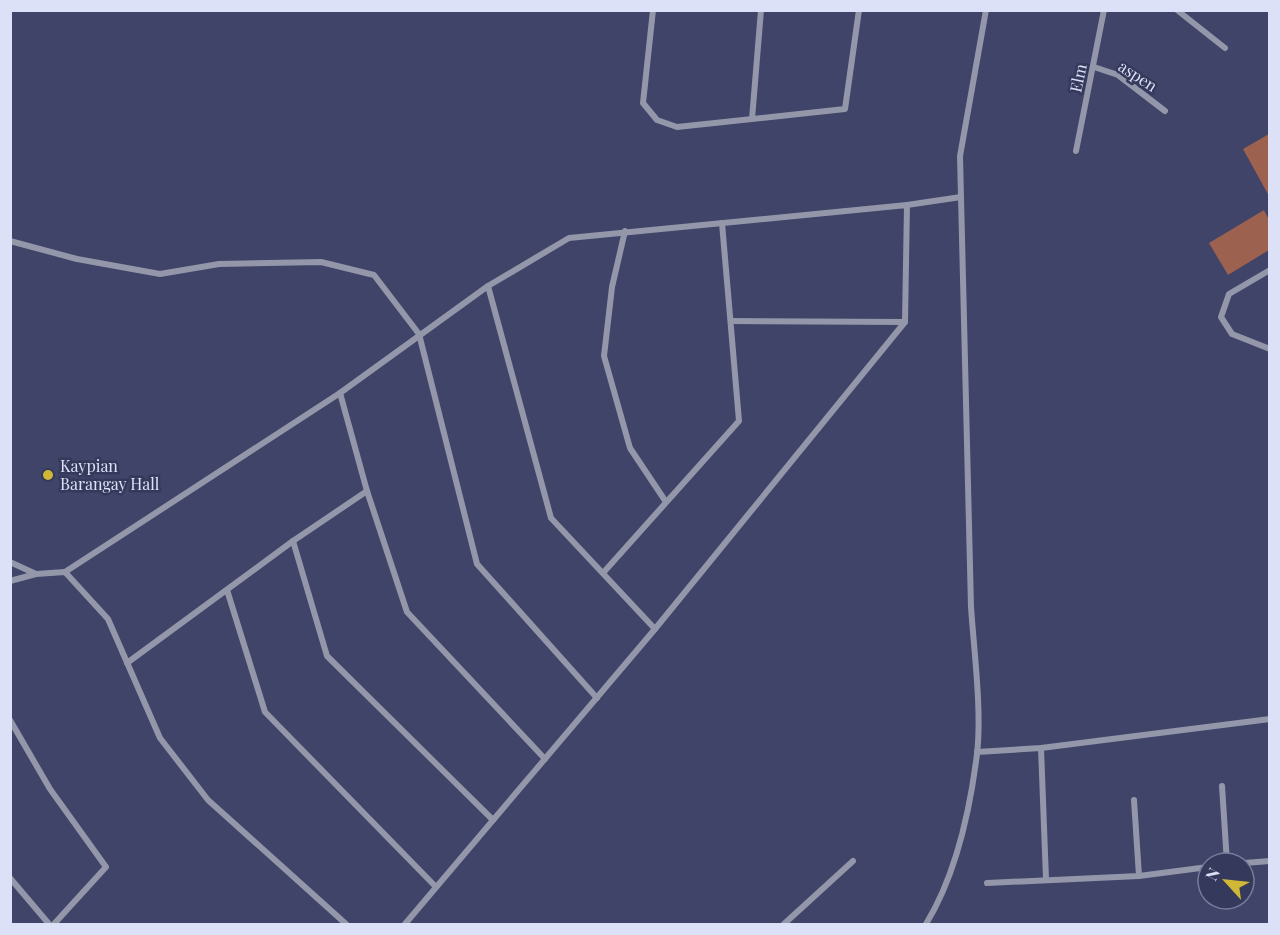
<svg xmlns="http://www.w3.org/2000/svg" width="1280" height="935" viewBox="0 0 1280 935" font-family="'Playfair Display',serif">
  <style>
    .green { fill: #9d614f }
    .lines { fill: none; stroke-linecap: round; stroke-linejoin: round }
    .street { stroke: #9397a9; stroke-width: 6 }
    .poi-dot { fill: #d1b736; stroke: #35395c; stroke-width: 2 }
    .labels { text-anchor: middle; stroke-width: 5; stroke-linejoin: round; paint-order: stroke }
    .street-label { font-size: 16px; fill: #dde1f7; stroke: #35395c }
    .poi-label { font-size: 16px; fill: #dde1f7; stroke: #35395c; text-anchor: start }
  </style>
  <rect width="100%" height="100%" fill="#3f4468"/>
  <g class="green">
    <path d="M 1269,134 L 1269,196 L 1243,149 Z"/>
    <path d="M 1264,210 L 1269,220 L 1269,250 L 1228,275 L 1209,243 Z"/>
  </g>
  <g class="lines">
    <g class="street">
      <path d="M 653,10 L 643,103 L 657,120 L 677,127 L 845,109 L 859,10"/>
      <path d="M 1177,10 L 1225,48"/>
      <path d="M 1094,67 L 1118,75 L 1165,111"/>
      <path d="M 752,119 L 761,10"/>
      <path d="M 1076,151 L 1104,10"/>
      <path d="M 907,205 L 961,197"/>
      <path d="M 625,231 L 612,287 L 604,356 L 630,448 L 666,502"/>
      <path d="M 10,241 L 77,259 L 160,274 L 219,264 L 321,262 L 374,275 L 419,334 L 477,564 L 597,698"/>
      <path d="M 1270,270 L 1229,294 L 1221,317 L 1232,334 L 1270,349"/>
      <path d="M 488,286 L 551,518 L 655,629"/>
      <path d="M 731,321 L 905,322"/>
      <path d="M 340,393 L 367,491 L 407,612 L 545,759"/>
      <path d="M 293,541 L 327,656 L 493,820"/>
      <path d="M 10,562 L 36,574"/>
      <path d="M 65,572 L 340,393 L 488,286 L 569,238 L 907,205 L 905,322 L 655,629 L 405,924"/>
      <path d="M 603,573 L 739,421 L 722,223"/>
      <path d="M 10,581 L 36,574 L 65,572 L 108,619 L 160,738 L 208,800 L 346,924"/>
      <path d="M 227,590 L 265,712 L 436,887"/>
      <path d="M 127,663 L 293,541 L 367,491"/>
      <path d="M 10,720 L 50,789 L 106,867 L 54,924"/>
      <path d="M 1041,748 L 1046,879"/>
      <path d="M 977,752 L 1041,748 L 1270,719"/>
      <path d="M 1222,786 L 1227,863"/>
      <path d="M 1134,800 L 1139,876"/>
      <path d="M 1244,863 L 1270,861"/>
      <path d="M 10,878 L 49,924"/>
      <path d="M 987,883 L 1139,876 L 1208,867"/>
      <path d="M 784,924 L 853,861"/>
      <path d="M 926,924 C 956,875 970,810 977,754 C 982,711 974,651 971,607 L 960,156 L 986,10"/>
    </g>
  </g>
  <circle class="poi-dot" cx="48" cy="475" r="6"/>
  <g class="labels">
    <g class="street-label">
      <text transform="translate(1138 76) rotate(33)" y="6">aspen</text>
      <text transform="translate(1078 78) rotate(-78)" y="6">Elm</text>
    </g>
    <g class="poi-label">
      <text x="60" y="472">Kaypian<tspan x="60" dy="18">Barangay Hall</tspan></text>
    </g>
  </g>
  <rect width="1280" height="935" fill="none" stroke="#dde1f7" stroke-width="24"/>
  <g transform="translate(1226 881) rotate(297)"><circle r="28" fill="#35395c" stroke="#787c9a" stroke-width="1.5"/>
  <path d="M0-4.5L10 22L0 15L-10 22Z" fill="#d1b736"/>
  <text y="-9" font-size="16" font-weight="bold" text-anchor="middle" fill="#dde1f7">N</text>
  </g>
</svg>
